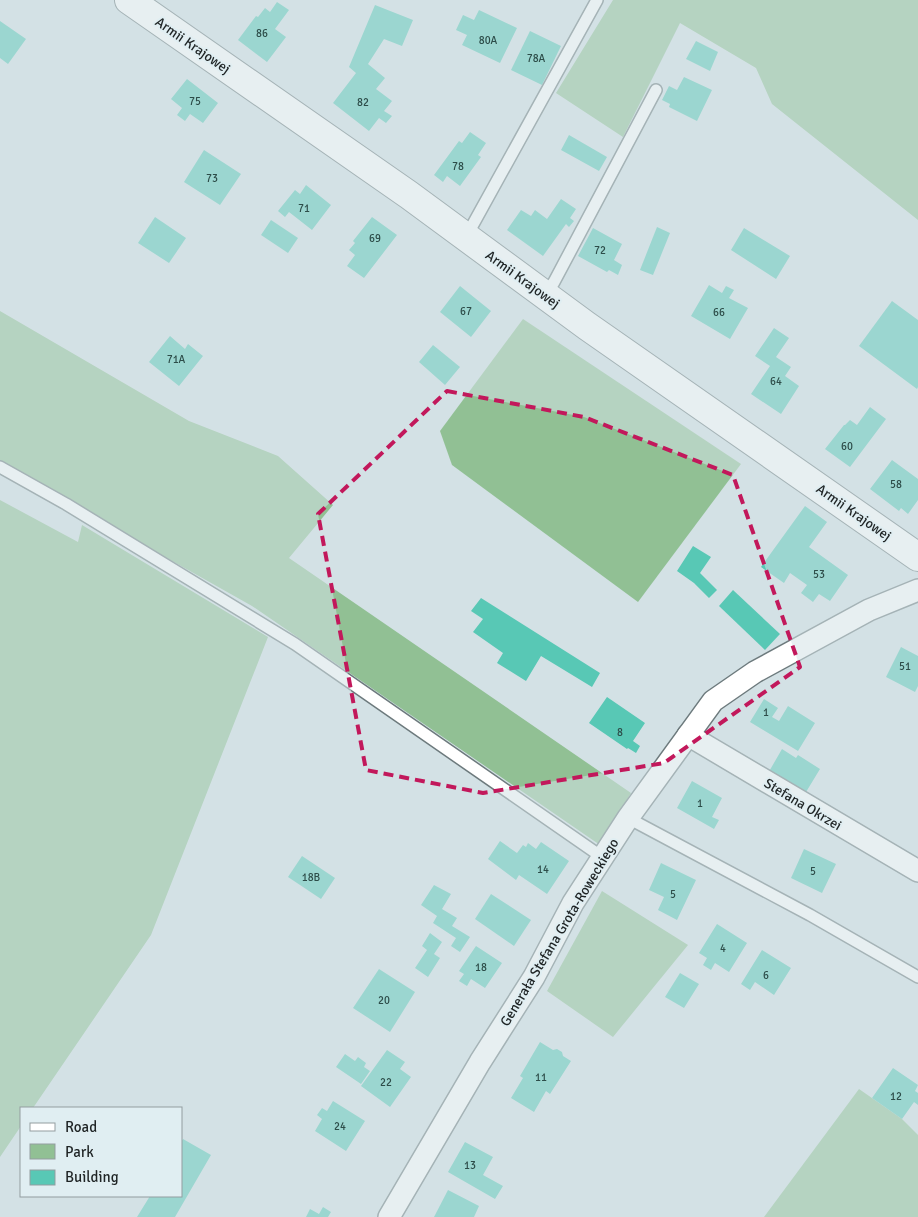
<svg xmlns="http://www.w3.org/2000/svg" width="918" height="1217" viewBox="0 0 918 1217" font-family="Signika,sans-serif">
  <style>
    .green { fill: #91c094 }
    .building { fill: #58c8b5 }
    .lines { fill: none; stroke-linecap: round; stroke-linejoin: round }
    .service-casing { stroke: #6d7a7d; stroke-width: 14 }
    .minor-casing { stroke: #6d7a7d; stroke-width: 24 }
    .tertiary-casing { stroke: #6d7a7d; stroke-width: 30 }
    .service { stroke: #fff; stroke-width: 11 }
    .minor { stroke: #fff; stroke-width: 21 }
    .tertiary { stroke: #fff; stroke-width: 28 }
    .marked { fill: none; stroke: #c2185b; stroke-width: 4; stroke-dasharray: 10 6; stroke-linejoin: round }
    .labels { text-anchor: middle; stroke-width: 4; stroke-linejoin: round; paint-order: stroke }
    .number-label { font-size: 11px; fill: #2d4d49 }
    .street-label { font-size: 14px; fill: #1f2425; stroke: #e0eef2 }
  </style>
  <rect width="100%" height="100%" fill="#d3e1e5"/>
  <g class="green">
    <path d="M 613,0 L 918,0 L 918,220 L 772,104 L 756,68 L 680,23 L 623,137 L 556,93 Z"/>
    <path d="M 0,311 L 189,421 L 278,456 L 333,505 L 289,558 L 631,793 L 600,845 L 252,606 L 0,464 Z"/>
    <path d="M 523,319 L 741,464 L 638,602 L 452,465 L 440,431 Z"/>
    <path d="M 0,500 L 78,542 L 82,525 L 268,637 L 151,935 L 33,1108 L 21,1108 L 21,1126 L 0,1157 Z"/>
    <path d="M 602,891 L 688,945 L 613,1037 L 547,991 Z"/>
    <path d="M 859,1089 L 902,1119 L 918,1135 L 918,1217 L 764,1217 Z"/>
  </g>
  <g class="building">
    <path d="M 277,2 L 289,10 L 275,29 L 286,37 L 267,62 L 238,40 L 256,16 L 258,17 L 265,8 L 270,12 Z"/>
    <path d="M 375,5 L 413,20 L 402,46 L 384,39 L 368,64 L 385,78 L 376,89 L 392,101 L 384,111 L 392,116 L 386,123 L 379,118 L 369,131 L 333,103 L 356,73 L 349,67 Z"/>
    <path d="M 479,10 L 517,28 L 500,63 L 462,45 L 467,35 L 456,30 L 463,15 L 474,20 Z"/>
    <path d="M 0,21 L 26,39 L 8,64 L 0,58 Z"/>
    <path d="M 530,31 L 561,46 L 542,85 L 511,70 Z"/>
    <path d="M 696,41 L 718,52 L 710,71 L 686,59 Z"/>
    <path d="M 684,77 L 712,90 L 697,121 L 669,107 L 670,104 L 662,100 L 669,86 L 677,90 Z"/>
    <path d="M 187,79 L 218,103 L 203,123 L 190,114 L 185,121 L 177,115 L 182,108 L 171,99 Z"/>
    <path d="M 470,132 L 486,143 L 478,155 L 481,157 L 460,186 L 447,176 L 443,182 L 434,175 L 459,141 L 462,143 Z"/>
    <path d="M 569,135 L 607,157 L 599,171 L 561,150 Z"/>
    <path d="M 204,150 L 241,174 L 220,205 L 184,182 Z"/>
    <path d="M 306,185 L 331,205 L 312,230 L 289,212 L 285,217 L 278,211 L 295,190 L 300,194 Z"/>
    <path d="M 561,199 L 576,209 L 570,218 L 574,221 L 569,227 L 566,224 L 543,256 L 507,230 L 521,210 L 531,216 L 535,210 L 547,219 Z"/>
    <path d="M 155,217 L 186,238 L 169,263 L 138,243 Z"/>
    <path d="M 372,217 L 397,235 L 364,278 L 347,266 L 355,255 L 349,250 L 355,243 L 353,241 Z"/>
    <path d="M 271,220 L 298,238 L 288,253 L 261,235 Z"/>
    <path d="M 657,227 L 670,233 L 653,275 L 640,270 Z"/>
    <path d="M 593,228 L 622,244 L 614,260 L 622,265 L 618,275 L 609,270 L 607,272 L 578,256 Z"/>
    <path d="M 744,228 L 790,256 L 776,279 L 731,250 Z"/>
    <path d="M 709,285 L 722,293 L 726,286 L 734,290 L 729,298 L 748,308 L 730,339 L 691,316 Z"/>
    <path d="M 460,286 L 491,311 L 471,337 L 440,312 Z"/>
    <path d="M 892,301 L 918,320 L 918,387 L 917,389 L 859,346 Z"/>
    <path d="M 774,328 L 789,338 L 776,357 L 791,367 L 785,376 L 799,386 L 781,414 L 751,394 L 770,366 L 755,356 Z"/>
    <path d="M 170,336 L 185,349 L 188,344 L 203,356 L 179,386 L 149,362 Z"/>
    <path d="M 433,345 L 460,367 L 445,385 L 419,362 Z"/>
    <path d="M 870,407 L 886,419 L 850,467 L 825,449 L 844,425 L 845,425 L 850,420 L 857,425 Z"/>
    <path d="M 892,460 L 918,479 L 918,500 L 908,514 L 901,508 L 899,511 L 870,489 Z"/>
    <path d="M 805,506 L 827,522 L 809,547 L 848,575 L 830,601 L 819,594 L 813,602 L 801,593 L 807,585 L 790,573 L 784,583 L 761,567 Z"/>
    <path d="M 693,546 L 711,557 L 700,573 L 717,590 L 709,598 L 694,583 L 677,571 Z"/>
    <path d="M 733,590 L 780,634 L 765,650 L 719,606 Z"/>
    <path d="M 481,598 L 600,673 L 592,687 L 541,656 L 526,681 L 497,663 L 503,653 L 473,632 L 483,619 L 471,611 Z"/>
    <path d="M 901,647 L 918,656 L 918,686 L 915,692 L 886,677 Z"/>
    <path d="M 607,697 L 645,723 L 633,741 L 640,746 L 636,753 L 628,748 L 627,749 L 589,723 Z"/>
    <path d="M 764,699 L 778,708 L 772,717 L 779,721 L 788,706 L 815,723 L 798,751 L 750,722 Z"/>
    <path d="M 782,749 L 796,758 L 798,755 L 820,769 L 803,797 L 767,775 Z"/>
    <path d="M 692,781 L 722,798 L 712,817 L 719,820 L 714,829 L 677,808 Z"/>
    <path d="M 500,841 L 517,853 L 523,845 L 526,847 L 528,843 L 536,849 L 541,842 L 569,861 L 547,894 L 519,875 L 516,880 L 488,859 Z"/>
    <path d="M 804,849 L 836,864 L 822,893 L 791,878 Z"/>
    <path d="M 302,856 L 335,878 L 321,899 L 288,877 Z"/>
    <path d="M 661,863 L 696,880 L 677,920 L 658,910 L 664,897 L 649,890 Z"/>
    <path d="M 434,885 L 451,894 L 442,909 L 457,918 L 452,926 L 470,937 L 460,952 L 451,946 L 456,938 L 433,923 L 437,916 L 421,905 Z"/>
    <path d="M 491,894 L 531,920 L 514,946 L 475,919 Z"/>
    <path d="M 717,924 L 747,943 L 729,972 L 715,963 L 711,970 L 703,965 L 707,958 L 699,953 Z"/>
    <path d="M 430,933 L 442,942 L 434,954 L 440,958 L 428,977 L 415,968 L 427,950 L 422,946 Z"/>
    <path d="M 476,946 L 502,963 L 485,988 L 471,979 L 467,986 L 459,981 L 464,974 L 459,971 Z"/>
    <path d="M 762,950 L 791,968 L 774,995 L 755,982 L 750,990 L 741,984 Z"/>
    <path d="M 379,969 L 415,992 L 390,1032 L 353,1008 Z"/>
    <path d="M 680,973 L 699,984 L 684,1008 L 665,997 Z"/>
    <path d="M 540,1042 L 553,1050 L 557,1049 L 562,1052 L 563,1056 L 571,1061 L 550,1094 L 546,1091 L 534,1112 L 511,1098 L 523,1078 L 520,1076 Z"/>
    <path d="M 387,1050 L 405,1062 L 400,1069 L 411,1077 L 390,1107 L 361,1086 Z"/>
    <path d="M 345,1054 L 355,1061 L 358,1057 L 366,1063 L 364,1067 L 370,1071 L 361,1084 L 336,1067 Z"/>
    <path d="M 893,1068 L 918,1085 L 915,1091 L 918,1093 L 918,1105 L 914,1102 L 902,1119 L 872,1098 Z"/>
    <path d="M 333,1101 L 365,1121 L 346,1151 L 315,1131 L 322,1119 L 317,1115 L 322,1108 L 327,1111 Z"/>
    <path d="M 183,1139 L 211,1155 L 175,1217 L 137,1217 L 150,1196 L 181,1196 L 181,1142 Z"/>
    <path d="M 465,1142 L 493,1157 L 483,1175 L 503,1186 L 495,1199 L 448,1172 Z"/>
    <path d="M 448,1190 L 479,1206 L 474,1217 L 434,1217 Z"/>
    <path d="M 323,1207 L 331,1212 L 328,1217 L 306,1217 L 310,1209 L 319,1214 Z"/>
  </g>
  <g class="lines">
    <defs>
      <g id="service">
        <path d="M 466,237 L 597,0"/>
        <path d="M 545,295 L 554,282 L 656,90"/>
        <path d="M 0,467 L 66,504 L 295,644 L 602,857"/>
        <path d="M 628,818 L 810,915 L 918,977"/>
      </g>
      <g id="minor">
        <path d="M 688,735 L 918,871"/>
        <path d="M 389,1217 L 480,1062 L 534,977 L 573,903 L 628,818 L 713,701 L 755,672 L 869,610 L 918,590"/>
      </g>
      <path id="tertiary" d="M 129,0 L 409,195 L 587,326 L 918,557"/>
    </defs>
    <use href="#service" class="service-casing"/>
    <use href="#minor" class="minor-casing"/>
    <use href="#tertiary" class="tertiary-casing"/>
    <use href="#service" class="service"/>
    <use href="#minor" class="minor"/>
    <use href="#tertiary" class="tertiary"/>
  </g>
  <path d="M0 0H918V1217H0ZM 447,391 L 584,417 L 733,475 L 800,667 L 664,763 L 483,793 L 366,770 L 318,514 Z" fill="#d3e1e5" fill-opacity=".55" fill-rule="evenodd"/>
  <path class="marked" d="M 447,391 L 584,417 L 733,475 L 800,667 L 664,763 L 483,793 L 366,770 L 318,514 Z"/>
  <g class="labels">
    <g class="number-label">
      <text x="262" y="37">86</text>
      <text x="488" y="44">80A</text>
      <text x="536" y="62">78A</text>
      <text x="195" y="105">75</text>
      <text x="363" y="106">82</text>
      <text x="458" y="170">78</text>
      <text x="212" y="182">73</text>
      <text x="304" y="212">71</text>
      <text x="375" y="242">69</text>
      <text x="600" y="254">72</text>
      <text x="466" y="315">67</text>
      <text x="719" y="316">66</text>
      <text x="176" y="363">71A</text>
      <text x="776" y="385">64</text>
      <text x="847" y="450">60</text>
      <text x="896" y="488">58</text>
      <text x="819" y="578">53</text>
      <text x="905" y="670">51</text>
      <text x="766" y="716">1</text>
      <text x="620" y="736">8</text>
      <text x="700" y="807">1</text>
      <text x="543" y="873">14</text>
      <text x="813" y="875">5</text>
      <text x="311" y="881">18B</text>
      <text x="673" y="898">5</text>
      <text x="723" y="952">4</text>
      <text x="481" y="971">18</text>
      <text x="766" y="979">6</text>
      <text x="384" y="1004">20</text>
      <text x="541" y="1081">11</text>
      <text x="386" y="1086">22</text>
      <text x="896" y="1100">12</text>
      <text x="340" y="1130">24</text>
      <text x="470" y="1169">13</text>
    </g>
    <g class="street-label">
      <text transform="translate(193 45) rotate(35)" y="5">Armii Krajowej</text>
      <text transform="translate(523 279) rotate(36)" y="5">Armii Krajowej</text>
      <text transform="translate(854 512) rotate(35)" y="5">Armii Krajowej</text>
      <text transform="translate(803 804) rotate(31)" y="5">Stefana Okrzei</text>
      <text transform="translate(559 932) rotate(-59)" y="5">Generała Stefana Grota-Roweckiego</text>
    </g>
  </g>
  <rect x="20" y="1107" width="162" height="90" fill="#e0eef2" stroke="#939da0"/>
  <rect x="30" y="1123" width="25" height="8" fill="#ffffff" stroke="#939da0"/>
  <text x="65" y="1132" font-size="15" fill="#1f2425">Road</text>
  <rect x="30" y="1144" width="25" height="15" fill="#91c094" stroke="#939da0"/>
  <text x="65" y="1157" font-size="15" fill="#1f2425">Park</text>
  <rect x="30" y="1170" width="25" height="15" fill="#58c8b5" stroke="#939da0"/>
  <text x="65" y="1182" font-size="15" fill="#1f2425">Building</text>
</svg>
